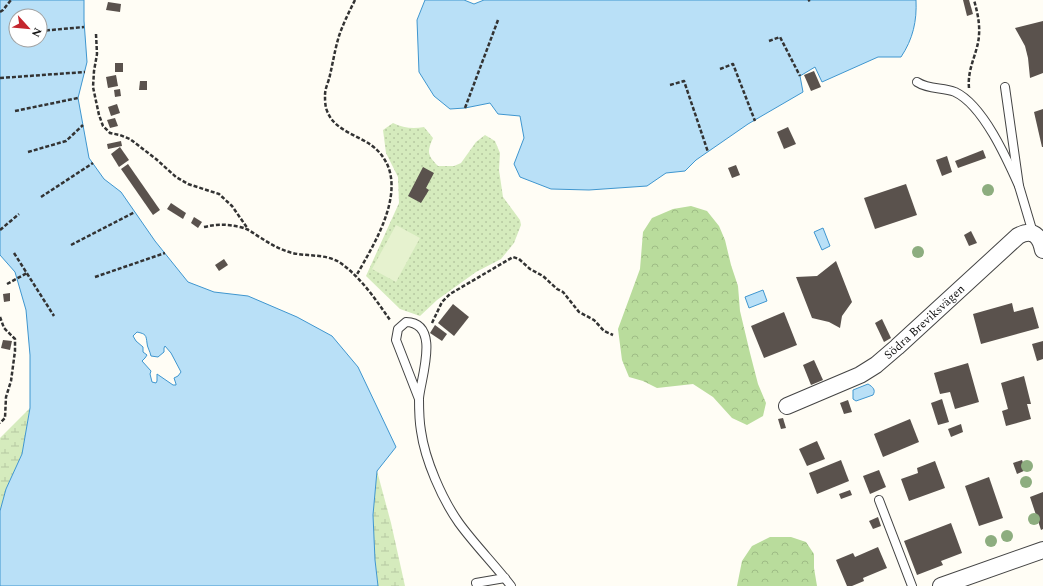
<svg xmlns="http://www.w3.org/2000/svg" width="1043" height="586" viewBox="0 0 1043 586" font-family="Spectral,serif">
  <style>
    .grass { fill: url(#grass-dots) }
    .forest { fill: url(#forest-crowns) }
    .wetland { fill: url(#wetland-marsh) }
    .pitch { fill: #e6f2cf }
    .water { fill: #b9e0f7; stroke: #3f96cf; fill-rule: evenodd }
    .building { fill: #5a524d }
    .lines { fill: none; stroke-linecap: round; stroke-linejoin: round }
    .service-casing { stroke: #444; stroke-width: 10 }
    .minor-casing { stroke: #444; stroke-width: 18 }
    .path { stroke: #333; stroke-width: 2.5; stroke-dasharray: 4 2; stroke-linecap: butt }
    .service { stroke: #fff; stroke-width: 8 }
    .minor { stroke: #fff; stroke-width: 16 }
    .tree { fill: #8dad7f }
    .labels { text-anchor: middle; stroke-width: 4; stroke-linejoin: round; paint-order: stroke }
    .street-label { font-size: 12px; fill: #111; stroke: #fff }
  </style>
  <defs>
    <pattern id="grass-dots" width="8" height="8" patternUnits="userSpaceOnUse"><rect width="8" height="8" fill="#d5ebbd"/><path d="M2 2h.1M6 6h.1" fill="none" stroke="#b6c8a1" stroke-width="1.8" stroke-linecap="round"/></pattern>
    <pattern id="forest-crowns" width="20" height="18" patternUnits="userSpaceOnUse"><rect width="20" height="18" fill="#b9dc9c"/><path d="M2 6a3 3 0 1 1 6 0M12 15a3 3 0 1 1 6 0" fill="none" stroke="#9ebc85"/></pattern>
    <pattern id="wetland-marsh" width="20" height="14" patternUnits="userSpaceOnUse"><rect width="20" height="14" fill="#d5ebbd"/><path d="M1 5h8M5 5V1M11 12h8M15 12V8" fill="none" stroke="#b6c8a1"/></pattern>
  </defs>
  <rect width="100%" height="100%" fill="#fffdf5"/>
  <path class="grass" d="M 393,123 C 403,128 413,129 424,127 L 433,138 C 427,152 427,155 438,166 L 454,166 L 461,163 L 476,142 L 485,135 L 495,141 L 500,153 L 499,170 L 503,197 L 520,220 L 521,225 L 514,243 L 501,259 L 476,272 L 437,300 L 420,316 L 400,309 L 366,276 L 399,203 L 398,177 L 386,153 L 383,130 Z"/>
  <g class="forest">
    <path d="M 691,206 L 707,211 L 719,226 L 725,240 L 731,265 L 738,286 L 740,311 L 750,353 L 758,384 L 766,403 L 763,416 L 747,425 L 732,418 L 713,397 L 693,384 L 657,388 L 643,381 L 629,377 L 622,360 L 618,329 L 640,269 L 643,232 L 652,218 L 673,209 Z"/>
    <path d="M 770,537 L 791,537 L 806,542 L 814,554 L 814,568 L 817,586 L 737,586 L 742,561 L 752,546 Z"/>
  </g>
  <g class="wetland">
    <path d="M 30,408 L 22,454 L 6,489 L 0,511 L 0,438 Z"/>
    <path d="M 377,471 L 391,523 L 405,586 L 378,586 L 375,560 L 373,515 Z"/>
  </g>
  <path class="pitch" d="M 396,225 L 420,238 L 396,282 L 372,269 Z"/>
  <g class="water">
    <path d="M 0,0 L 84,0 L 84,21 L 87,62 L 78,98 L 89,158 L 104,179 L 121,192 L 155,241 L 188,282 L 214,292 L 248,296 L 297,317 L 332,336 L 358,367 L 396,447 L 377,471 L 373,515 L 375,560 L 378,586 L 0,586 L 0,511 L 6,489 L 22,454 L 30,408 L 30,355 L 26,310 L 15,272 L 0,255 ZM 16,16 L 40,16 L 40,40 L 16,40 ZM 137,332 C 146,334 146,335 147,343 C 147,347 150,351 151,356 L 158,357 L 164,352 L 164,348 L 165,346 L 171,353 L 181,372 L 178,376 L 174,378 L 176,384 L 176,385 L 173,385 L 157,374 L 157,381 L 156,383 L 152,382 L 150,374 L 151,371 L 142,361 L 145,358 L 147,355 L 143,352 L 143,347 L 136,341 L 133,336 Z"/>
    <path d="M 425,0 L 464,0 L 474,4 L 484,0 L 916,0 C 917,21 913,39 901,57 L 878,57 L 822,82 L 815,67 L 800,76 L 803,92 L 748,124 L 696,160 L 685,171 L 666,173 L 647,186 L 589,190 L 551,189 L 520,177 L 514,164 L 524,138 L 520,116 L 498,114 L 490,103 L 465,108 L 450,109 L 434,96 L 419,72 L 417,20 Z"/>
    <path d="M 823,228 L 830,246 L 822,250 L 814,232 Z"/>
    <path d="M 763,290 L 767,301 L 749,308 L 745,297 Z"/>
    <path d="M 868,384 C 873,387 876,390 873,395 L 856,401 L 853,399 L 853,390 Z"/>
  </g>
  <g class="building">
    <path d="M 963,0 L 969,0 L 973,14 L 967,16 Z"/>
    <path d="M 108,2 L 121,4 L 120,12 L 106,10 Z"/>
    <path d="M 1043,21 L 1043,73 L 1030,78 L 1028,58 L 1025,46 L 1015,28 Z"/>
    <rect x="115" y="63" width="8" height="9"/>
    <path d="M 814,71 L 821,87 L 811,91 L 804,75 Z"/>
    <path d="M 116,75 L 118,86 L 108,88 L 106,77 Z"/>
    <path d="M 140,81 L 147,81 L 147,90 L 139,90 Z"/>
    <path d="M 120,89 L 121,96 L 115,97 L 114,90 Z"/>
    <path d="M 117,104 L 120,113 L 111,116 L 108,107 Z"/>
    <path d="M 1043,109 L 1043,147 L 1042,147 L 1034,112 Z"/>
    <path d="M 115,118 L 118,126 L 110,128 L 107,120 Z"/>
    <path d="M 788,127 L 796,144 L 784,149 L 777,132 Z"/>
    <path d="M 121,141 L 122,146 L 108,149 L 107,144 Z"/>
    <path d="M 120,147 L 129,160 L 119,167 L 111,154 Z"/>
    <path d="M 983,150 L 986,158 L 958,168 L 955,161 Z"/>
    <path d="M 947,156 L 952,172 L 942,176 L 936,160 Z"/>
    <path d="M 128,164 L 160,210 L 153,215 L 121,169 Z"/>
    <path d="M 736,165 L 740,175 L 732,178 L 728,168 Z"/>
    <path d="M 423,167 L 434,173 L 426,188 L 429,190 L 421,203 L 408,196 Z"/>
    <path d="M 906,184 L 917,215 L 875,229 L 864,198 Z"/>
    <path d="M 171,203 L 186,213 L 183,219 L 167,209 Z"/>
    <path d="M 194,217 L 202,222 L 198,228 L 191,223 Z"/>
    <path d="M 971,231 L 977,243 L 969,246 L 964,235 Z"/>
    <path d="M 224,259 L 228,265 L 219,271 L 215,265 Z"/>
    <path d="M 836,261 L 852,302 L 842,316 L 840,328 L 829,322 L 812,318 L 796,277 L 817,276 Z"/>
    <path d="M 10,293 L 10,301 L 4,302 L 3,294 Z"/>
    <path d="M 1012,303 L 1014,312 L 1033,307 L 1039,328 L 981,344 L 973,314 Z"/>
    <path d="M 453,304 L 469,317 L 454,336 L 438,323 Z"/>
    <path d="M 784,312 L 797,345 L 764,358 L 751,326 Z"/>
    <path d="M 882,319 L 891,338 L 884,342 L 875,323 Z"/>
    <path d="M 435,325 L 447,334 L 442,341 L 430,333 Z"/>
    <path d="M 3,340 L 12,341 L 10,350 L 1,348 Z"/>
    <path d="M 1043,341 L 1043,359 L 1037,361 L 1032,344 Z"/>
    <path d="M 814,360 L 823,380 L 811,385 L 803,365 Z"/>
    <path d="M 968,363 L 979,402 L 955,409 L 950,392 L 940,394 L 934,373 Z"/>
    <path d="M 1024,376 L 1031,404 L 1027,404 L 1031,419 L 1006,426 L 1002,411 L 1008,409 L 1001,383 Z"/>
    <path d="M 942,399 L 949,422 L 938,425 L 931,403 Z"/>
    <path d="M 848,400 L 852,412 L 844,414 L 840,403 Z"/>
    <path d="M 783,418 L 786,428 L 781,429 L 778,419 Z"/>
    <path d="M 910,419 L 919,442 L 883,457 L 874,434 Z"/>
    <path d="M 961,424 L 963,432 L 951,437 L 948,429 Z"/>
    <path d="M 817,441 L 825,459 L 807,466 L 799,449 Z"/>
    <path d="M 841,460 L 849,481 L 817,494 L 809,473 Z"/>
    <path d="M 1022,460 L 1026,470 L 1017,474 L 1013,463 Z"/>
    <path d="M 935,461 L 945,488 L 909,501 L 901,479 L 918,473 L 917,468 Z"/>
    <path d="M 879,470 L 886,487 L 870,494 L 863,476 Z"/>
    <path d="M 989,477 L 1003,518 L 979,526 L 965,486 Z"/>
    <path d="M 850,490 L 852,495 L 841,499 L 839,494 Z"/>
    <path d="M 1043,492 L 1043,529 L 1041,530 L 1030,497 Z"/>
    <path d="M 878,517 L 881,526 L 873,529 L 869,521 Z"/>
    <path d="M 951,523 L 962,553 L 941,561 L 943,565 L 917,575 L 904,541 Z"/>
    <path d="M 878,547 L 887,568 L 863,578 L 864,581 L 852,586 L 847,586 L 836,560 L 853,553 L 855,557 Z"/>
  </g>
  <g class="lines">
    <defs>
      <g id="service">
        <path d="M 917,82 C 929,90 943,87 955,92 C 983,105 1007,159 1019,186"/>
        <path d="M 1005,87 L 1019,186 L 1033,233"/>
        <path d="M 419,399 L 396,340 L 398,329 L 406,322 C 441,323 421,377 419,398 C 419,408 419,420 421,431 C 425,460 442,499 459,523 C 475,545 495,565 511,586"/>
        <path d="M 879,500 L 912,586"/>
        <path d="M 476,583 L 505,578"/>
      </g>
      <g id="minor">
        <path id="s1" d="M 787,406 L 860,375 L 876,365 L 897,347 L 1018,236 C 1033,228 1040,236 1043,250"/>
        <path d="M 941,586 L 1043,550"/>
      </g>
    </defs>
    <use href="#service" class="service-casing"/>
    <use href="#minor" class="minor-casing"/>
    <g class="path">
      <path d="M 355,0 C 349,12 343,24 339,36 C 335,49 333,62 330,75 C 329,81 325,88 325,95 C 325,100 325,108 328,113 C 335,130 357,135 371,145 C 416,178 376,241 356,276"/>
      <path d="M 808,1 L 810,0"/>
      <path d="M 0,12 L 3,10 L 11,0"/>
      <path d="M 40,31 L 84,27"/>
      <path d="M 96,34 L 97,54 L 94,71 L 93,87 L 99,115 L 103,126 L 110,133 L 120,135 L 130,139 L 156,159 L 176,177 L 188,184 L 219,194 L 232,206 L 248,229"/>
      <path d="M 769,41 L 780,37 L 800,76"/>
      <path d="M 720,69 L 733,64 L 755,121"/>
      <path d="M 0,78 L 85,72"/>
      <path d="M 670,85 L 684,81 L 708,152"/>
      <path d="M 969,88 C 967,68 978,53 979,35 C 980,23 977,11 974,0"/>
      <path d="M 465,108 L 498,20"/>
      <path d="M 15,111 L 78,98"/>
      <path d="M 28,152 L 66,141 L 83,125"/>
      <path d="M 41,197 L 93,163"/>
      <path d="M 204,227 C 217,224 227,224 240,227 C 249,229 254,234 261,238 C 269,243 277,248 286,251 C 304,258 326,252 342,264 C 362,279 376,300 390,320"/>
      <path d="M 0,230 L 19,214"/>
      <path d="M 71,245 L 135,212"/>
      <path d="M 14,253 L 54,316"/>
      <path d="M 95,277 L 165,253"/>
      <path d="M 7,284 L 27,273"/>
      <path d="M 0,317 L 4,328 L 15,339 L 15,351 L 11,381 L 6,397 L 5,418 L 0,423"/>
      <path d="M 432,323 L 442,302 L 450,294 L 513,257 L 519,259 L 530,269 L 543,276 L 557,289 L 563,292 L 579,312 L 594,320 L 604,331 L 613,335"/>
    </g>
    <use href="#service" class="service"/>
    <use href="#minor" class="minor"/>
  </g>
  <g class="tree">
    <circle cx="988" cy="190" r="6"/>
    <circle cx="918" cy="252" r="6"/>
    <circle cx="1027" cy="466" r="6"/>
    <circle cx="1026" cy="482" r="6"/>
    <circle cx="1034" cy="519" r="6"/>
    <circle cx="1007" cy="536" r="6"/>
    <circle cx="991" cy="541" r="6"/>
  </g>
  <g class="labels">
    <g class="street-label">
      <text dy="4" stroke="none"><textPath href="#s1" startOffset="163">Södra Breviksvägen</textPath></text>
    </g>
  </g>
  <g transform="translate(28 28) rotate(117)"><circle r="19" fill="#ffffff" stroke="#a0a0a0"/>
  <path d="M0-3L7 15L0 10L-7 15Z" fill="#c4262e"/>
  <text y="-6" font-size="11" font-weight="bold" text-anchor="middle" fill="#111111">N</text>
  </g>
</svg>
